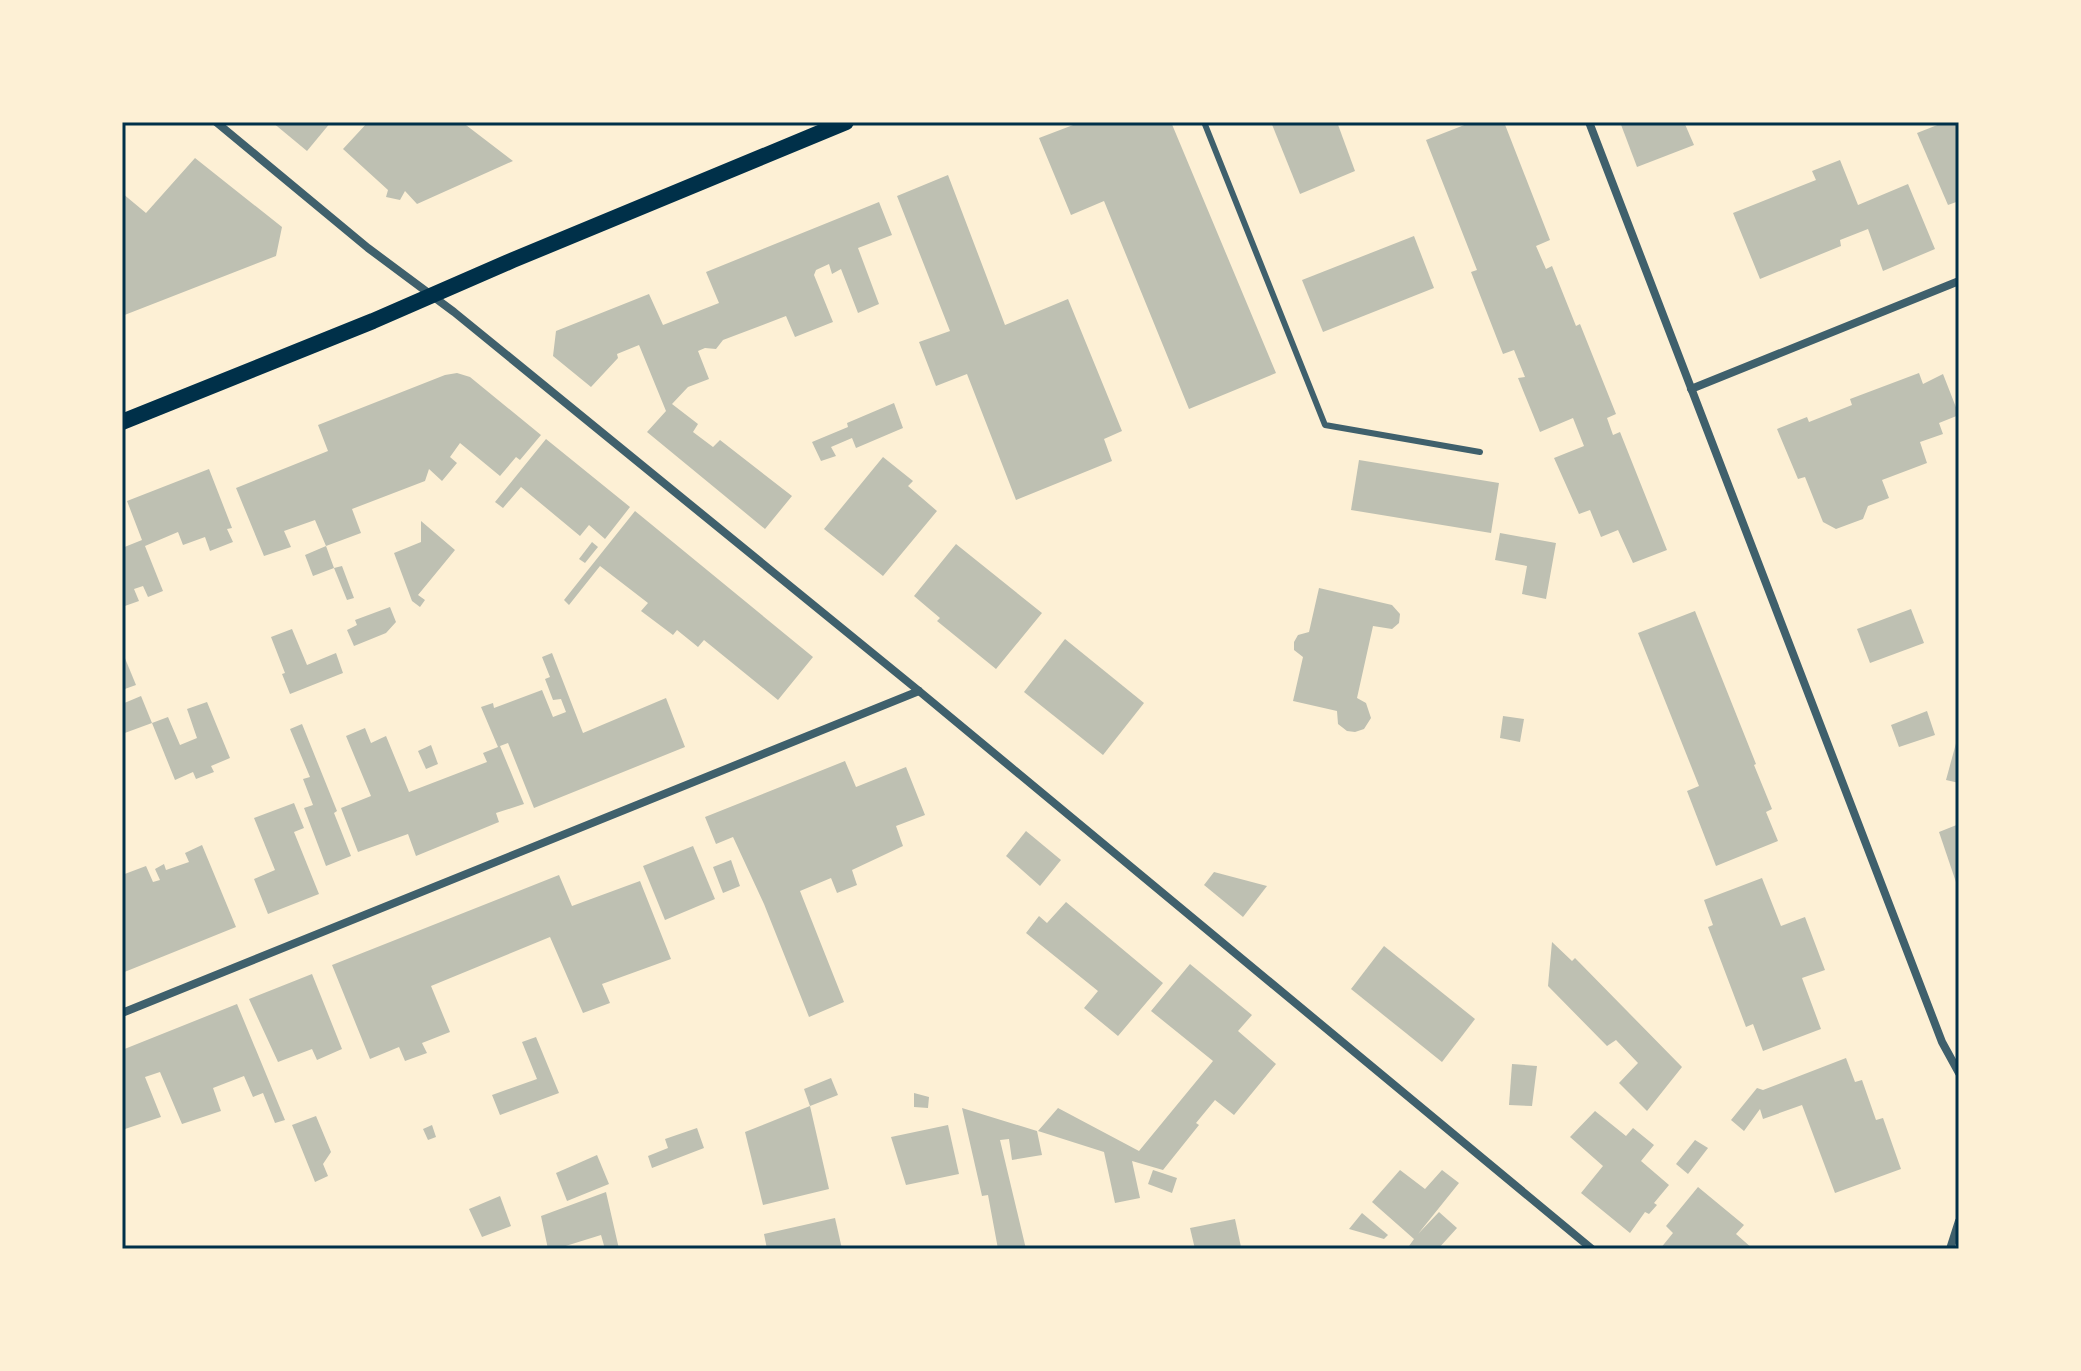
<svg xmlns="http://www.w3.org/2000/svg" width="2081" height="1371" viewBox="0 0 2081 1371" font-family="'Noto Sans',sans-serif">
  <style>
    .building { fill: #bec0b2 }
    .lines { fill: none; stroke-linecap: round; stroke-linejoin: round }
    .service { stroke: #3f606c; stroke-width: 6 }
    .minor { stroke: #3f606c; stroke-width: 8 }
    .secondary { stroke: #003049; stroke-width: 16 }
    .neatline { fill: none; stroke: #003049; stroke-width: 3 }
  </style>
  <rect width="100%" height="100%" fill="#fdf0d5"/>
  <g class="building">
    <path d="M 272,122 L 331,122 L 307,151 Z"/>
    <path d="M 368,122 L 462,122 L 513,161 L 417,204 L 405,191 L 400,200 L 386,197 L 388,190 L 343,149 Z"/>
    <path d="M 1081,122 L 1171,122 L 1276,373 L 1189,409 L 1104,201 L 1071,215 L 1039,138 Z"/>
    <path d="M 1271,122 L 1337,122 L 1355,171 L 1300,194 Z"/>
    <path d="M 1472,122 L 1504,122 L 1550,240 L 1536,246 L 1546,269 L 1552,266 L 1576,326 L 1580,324 L 1616,414 L 1607,418 L 1613,435 L 1620,432 L 1667,550 L 1633,563 L 1618,530 L 1601,537 L 1590,510 L 1579,514 L 1554,458 L 1584,446 L 1573,418 L 1540,432 L 1518,378 L 1525,377 L 1514,350 L 1503,354 L 1471,272 L 1477,270 L 1426,140 Z"/>
    <path d="M 1620,122 L 1684,122 L 1694,145 L 1637,167 Z"/>
    <path d="M 1945,122 L 1959,122 L 1959,201 L 1948,205 L 1917,133 Z"/>
    <path d="M 195,158 L 282,227 L 276,256 L 122,316 L 122,193 L 146,213 Z"/>
    <path d="M 1840,160 L 1858,205 L 1908,184 L 1935,249 L 1883,271 L 1868,229 L 1840,240 L 1841,246 L 1760,279 L 1733,213 L 1816,180 L 1812,171 Z"/>
    <path d="M 948,175 L 1005,325 L 1068,299 L 1122,431 L 1104,439 L 1112,461 L 1016,500 L 967,374 L 936,386 L 919,342 L 950,331 L 897,196 Z"/>
    <path d="M 879,202 L 892,235 L 858,248 L 879,304 L 858,313 L 841,269 L 832,274 L 829,264 L 816,270 L 814,275 L 833,322 L 795,337 L 786,316 L 723,340 L 716,349 L 705,348 L 698,351 L 709,379 L 688,387 L 672,404 L 698,424 L 693,432 L 713,447 L 720,440 L 792,496 L 765,529 L 647,432 L 666,411 L 639,345 L 617,354 L 618,358 L 591,387 L 553,356 L 556,331 L 649,294 L 663,325 L 719,303 L 706,272 Z"/>
    <path d="M 1414,236 L 1434,288 L 1323,332 L 1302,280 Z"/>
    <path d="M 457,373 L 470,377 L 541,435 L 520,460 L 516,457 L 500,476 L 460,443 L 450,457 L 457,463 L 442,481 L 429,469 L 425,481 L 352,509 L 361,533 L 326,546 L 315,520 L 284,531 L 291,547 L 264,556 L 236,488 L 328,451 L 318,425 L 445,375 Z"/>
    <path d="M 1919,373 L 1923,384 L 1943,374 L 1959,415 L 1939,423 L 1943,434 L 1920,442 L 1927,463 L 1882,480 L 1889,498 L 1868,506 L 1863,519 L 1836,529 L 1823,522 L 1805,477 L 1798,479 L 1777,429 L 1807,417 L 1809,422 L 1852,405 L 1850,399 Z"/>
    <path d="M 894,403 L 903,428 L 856,448 L 852,438 L 831,447 L 836,456 L 821,461 L 812,442 L 848,427 L 847,423 Z"/>
    <path d="M 546,439 L 630,507 L 605,539 L 589,525 L 580,536 L 521,487 L 503,508 L 495,502 Z"/>
    <path d="M 883,457 L 913,481 L 908,486 L 937,511 L 883,576 L 824,529 Z"/>
    <path d="M 1359,460 L 1499,483 L 1491,533 L 1351,510 Z"/>
    <path d="M 209,469 L 232,528 L 227,529 L 233,542 L 210,551 L 205,537 L 183,545 L 178,532 L 145,546 L 163,591 L 148,597 L 143,586 L 134,589 L 139,601 L 122,607 L 122,548 L 142,540 L 127,501 Z"/>
    <path d="M 635,511 L 813,657 L 778,700 L 704,640 L 698,647 L 677,630 L 673,635 L 641,611 L 648,603 L 600,566 L 569,605 L 564,600 Z"/>
    <path d="M 421,521 L 455,550 L 418,595 L 425,600 L 420,607 L 412,601 L 394,553 L 421,542 Z"/>
    <path d="M 1500,533 L 1556,543 L 1546,599 L 1522,594 L 1527,566 L 1495,560 Z"/>
    <path d="M 592,542 L 598,547 L 585,563 L 579,559 Z"/>
    <path d="M 956,544 L 1042,613 L 996,669 L 937,621 L 940,618 L 914,596 Z"/>
    <path d="M 326,546 L 334,568 L 342,566 L 354,598 L 347,600 L 334,568 L 313,576 L 305,555 Z"/>
    <path d="M 1319,588 L 1392,605 L 1400,614 L 1399,623 L 1392,629 L 1373,626 L 1357,698 L 1366,703 L 1371,718 L 1364,729 L 1355,732 L 1347,731 L 1338,724 L 1337,711 L 1293,701 L 1303,657 L 1294,650 L 1294,642 L 1298,635 L 1309,632 Z"/>
    <path d="M 390,607 L 396,622 L 386,633 L 354,646 L 347,630 L 357,625 L 355,620 Z"/>
    <path d="M 1911,609 L 1924,643 L 1870,663 L 1857,629 Z"/>
    <path d="M 1695,611 L 1756,764 L 1754,765 L 1772,809 L 1766,812 L 1778,841 L 1716,866 L 1687,791 L 1699,786 L 1638,633 Z"/>
    <path d="M 292,629 L 307,665 L 336,653 L 343,673 L 290,694 L 282,674 L 285,673 L 271,637 Z"/>
    <path d="M 1065,639 L 1144,703 L 1103,755 L 1024,692 Z"/>
    <path d="M 122,651 L 136,685 L 122,690 Z"/>
    <path d="M 552,653 L 583,733 L 666,698 L 685,747 L 534,808 L 508,743 L 500,746 L 524,804 L 496,813 L 499,822 L 416,856 L 408,834 L 358,852 L 341,808 L 371,796 L 346,736 L 365,728 L 371,743 L 386,736 L 409,792 L 487,762 L 483,753 L 498,747 L 481,707 L 493,703 L 494,708 L 542,690 L 553,717 L 566,712 L 561,699 L 553,700 L 545,679 L 550,677 L 542,657 Z"/>
    <path d="M 141,696 L 152,723 L 122,734 L 122,704 Z"/>
    <path d="M 207,702 L 230,758 L 211,766 L 214,772 L 196,779 L 193,772 L 175,780 L 152,723 L 168,717 L 180,745 L 197,738 L 187,709 Z"/>
    <path d="M 1927,711 L 1935,735 L 1899,747 L 1891,725 Z"/>
    <path d="M 1503,716 L 1524,719 L 1520,742 L 1500,738 Z"/>
    <path d="M 302,724 L 337,811 L 334,813 L 351,856 L 326,866 L 304,808 L 313,805 L 303,779 L 310,777 L 290,729 Z"/>
    <path d="M 1958,736 L 1959,736 L 1959,783 L 1946,780 Z"/>
    <path d="M 431,745 L 438,764 L 426,769 L 418,751 Z"/>
    <path d="M 845,761 L 856,787 L 906,767 L 925,815 L 896,826 L 903,846 L 852,870 L 857,885 L 837,893 L 831,878 L 800,891 L 844,1002 L 809,1017 L 764,904 L 733,837 L 716,844 L 705,817 Z"/>
    <path d="M 294,803 L 304,828 L 294,832 L 319,894 L 268,914 L 254,879 L 275,870 L 254,818 Z"/>
    <path d="M 1959,824 L 1959,891 L 1939,832 Z"/>
    <path d="M 1026,831 L 1061,860 L 1040,886 L 1006,856 Z"/>
    <path d="M 202,845 L 236,927 L 122,973 L 122,875 L 146,866 L 153,882 L 160,880 L 155,869 L 164,864 L 166,870 L 189,862 L 185,853 Z"/>
    <path d="M 693,846 L 715,899 L 665,920 L 643,866 Z"/>
    <path d="M 731,860 L 740,886 L 723,893 L 713,867 Z"/>
    <path d="M 1214,872 L 1267,886 L 1243,917 L 1204,885 Z"/>
    <path d="M 559,875 L 572,906 L 640,881 L 671,959 L 602,984 L 610,1003 L 583,1013 L 550,937 L 431,986 L 450,1032 L 422,1043 L 427,1053 L 405,1061 L 399,1047 L 370,1059 L 332,965 Z"/>
    <path d="M 1762,878 L 1781,926 L 1805,917 L 1825,970 L 1802,978 L 1821,1029 L 1763,1051 L 1753,1024 L 1746,1027 L 1708,927 L 1713,925 L 1704,900 Z"/>
    <path d="M 1066,902 L 1163,983 L 1118,1036 L 1084,1008 L 1098,991 L 1026,933 L 1039,916 L 1047,923 Z"/>
    <path d="M 1552,942 L 1572,961 L 1575,958 L 1682,1067 L 1647,1111 L 1619,1083 L 1638,1063 L 1616,1040 L 1607,1046 L 1548,986 Z"/>
    <path d="M 1384,946 L 1475,1019 L 1442,1062 L 1351,989 Z"/>
    <path d="M 1190,964 L 1252,1015 L 1238,1031 L 1276,1064 L 1234,1115 L 1215,1100 L 1196,1123 L 1199,1125 L 1163,1170 L 1132,1161 L 1140,1198 L 1115,1203 L 1104,1152 L 1038,1131 L 1058,1108 L 1139,1151 L 1213,1061 L 1151,1011 Z"/>
    <path d="M 312,974 L 342,1049 L 317,1060 L 312,1049 L 278,1062 L 249,999 Z"/>
    <path d="M 237,1004 L 285,1120 L 275,1123 L 263,1093 L 253,1097 L 244,1076 L 213,1088 L 221,1111 L 182,1124 L 160,1072 L 145,1077 L 161,1117 L 122,1130 L 122,1050 Z"/>
    <path d="M 536,1037 L 559,1093 L 500,1115 L 492,1095 L 537,1079 L 522,1042 Z"/>
    <path d="M 1846,1058 L 1855,1082 L 1862,1080 L 1876,1120 L 1883,1118 L 1901,1169 L 1835,1193 L 1802,1105 L 1763,1119 L 1760,1109 L 1744,1131 L 1731,1120 L 1757,1088 L 1763,1090 Z"/>
    <path d="M 1512,1064 L 1537,1066 L 1532,1106 L 1509,1105 Z"/>
    <path d="M 831,1078 L 838,1095 L 810,1106 L 804,1089 Z"/>
    <path d="M 914,1093 L 929,1097 L 928,1108 L 914,1107 Z"/>
    <path d="M 810,1106 L 829,1189 L 763,1205 L 745,1132 Z"/>
    <path d="M 962,1108 L 1037,1131 L 1042,1155 L 1012,1160 L 1009,1139 L 1000,1140 L 1026,1249 L 998,1249 L 988,1195 L 982,1196 Z"/>
    <path d="M 1595,1111 L 1626,1136 L 1633,1128 L 1654,1145 L 1641,1161 L 1669,1185 L 1654,1203 L 1657,1205 L 1649,1214 L 1645,1212 L 1630,1233 L 1581,1193 L 1603,1166 L 1570,1137 Z"/>
    <path d="M 316,1116 L 331,1152 L 323,1164 L 328,1176 L 315,1182 L 292,1125 Z"/>
    <path d="M 432,1125 L 436,1137 L 428,1140 L 423,1129 Z"/>
    <path d="M 948,1125 L 959,1174 L 906,1185 L 891,1137 Z"/>
    <path d="M 697,1128 L 704,1148 L 652,1168 L 648,1156 L 668,1148 L 665,1139 Z"/>
    <path d="M 1695,1140 L 1708,1148 L 1688,1174 L 1676,1164 Z"/>
    <path d="M 597,1155 L 609,1184 L 567,1201 L 556,1173 Z"/>
    <path d="M 1153,1170 L 1177,1178 L 1172,1193 L 1148,1184 Z"/>
    <path d="M 1400,1170 L 1425,1189 L 1442,1170 L 1459,1183 L 1418,1234 L 1439,1212 L 1457,1228 L 1438,1249 L 1413,1249 L 1409,1246 L 1414,1239 L 1372,1202 Z"/>
    <path d="M 1698,1187 L 1744,1225 L 1736,1234 L 1753,1249 L 1660,1249 L 1673,1233 L 1666,1226 Z"/>
    <path d="M 606,1192 L 619,1249 L 605,1249 L 601,1235 L 556,1249 L 548,1249 L 541,1216 Z"/>
    <path d="M 500,1196 L 511,1226 L 482,1237 L 469,1209 Z"/>
    <path d="M 1362,1213 L 1388,1235 L 1384,1239 L 1349,1229 Z"/>
    <path d="M 835,1218 L 842,1249 L 767,1249 L 764,1234 Z"/>
    <path d="M 1235,1219 L 1241,1247 L 1195,1249 L 1190,1228 Z"/>
  </g>
  <g class="lines">
    <path class="service" d="M 1204,122 L 1325,425 L 1480,452"/>
    <g class="minor">
      <path d="M 216,122 L 368,248 L 454,312 L 919,691 L 1592,1249"/>
      <path d="M 1589,122 L 1942,1042 L 1959,1073"/>
      <path d="M 1691,389 L 1959,281"/>
      <path d="M 122,1013 L 919,691"/>
      <path d="M 1950,1249 L 1959,1221"/>
    </g>
    <path class="secondary" d="M 122,422 L 373,321 L 513,260 L 846,122"/>
  </g>
  <rect width="2081" height="1371" fill="none" stroke="#fdf0d5" stroke-width="248"/>
  <rect x="124" y="124" width="1833" height="1123" class="neatline"/>
</svg>
